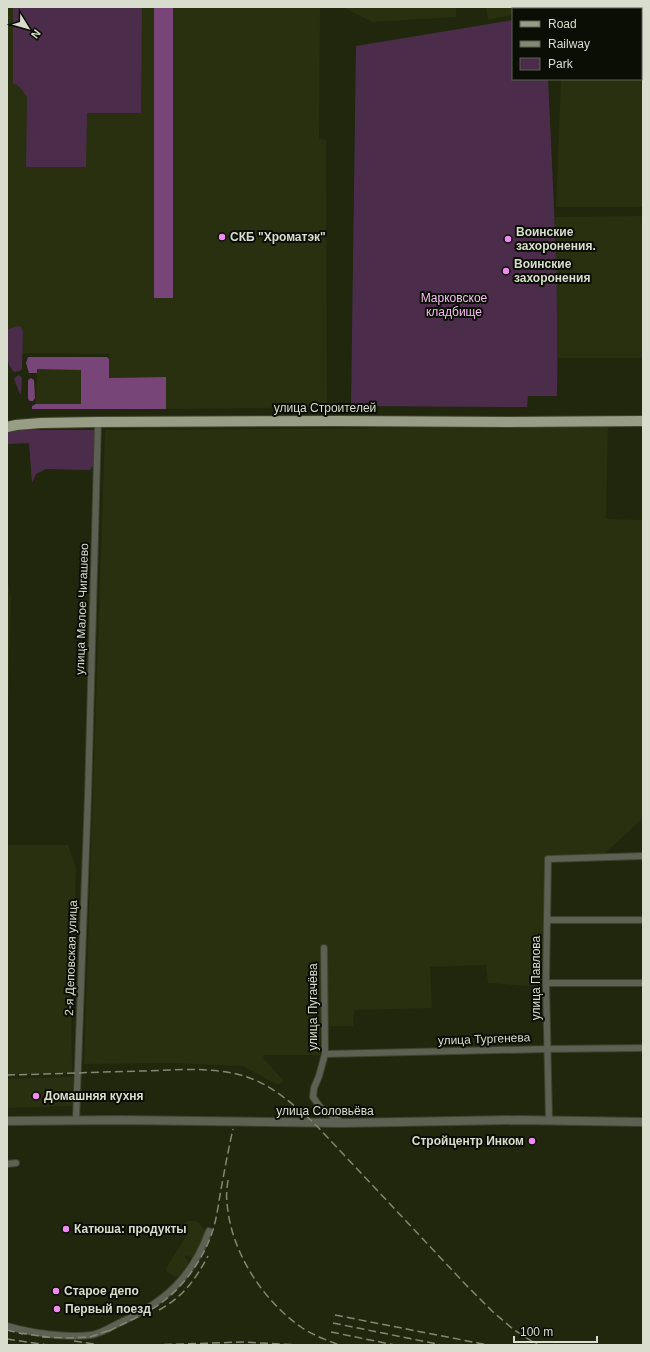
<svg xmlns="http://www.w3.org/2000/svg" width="650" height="1352" viewBox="0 0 650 1352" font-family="Arial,sans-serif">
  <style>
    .built { fill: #29300f }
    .green { fill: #4b2d4b }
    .forest { fill: #774577 }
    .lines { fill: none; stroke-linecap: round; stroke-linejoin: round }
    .minor-casing { stroke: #3d442c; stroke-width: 8 }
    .tertiary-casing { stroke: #3d442c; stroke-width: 10 }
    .primary-casing { stroke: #3d442c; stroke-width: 12 }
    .minor { stroke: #5d6154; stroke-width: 6 }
    .tertiary { stroke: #5d6154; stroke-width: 8 }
    .primary { stroke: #979e85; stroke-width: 10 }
    .rail { stroke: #828874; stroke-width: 1.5; stroke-dasharray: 8 4; stroke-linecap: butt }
    .poi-dot { fill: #f28af3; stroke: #0b0e05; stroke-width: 1.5 }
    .labels { text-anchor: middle; stroke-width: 4; stroke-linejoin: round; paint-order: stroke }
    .poi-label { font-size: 12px; font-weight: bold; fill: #d8ddcd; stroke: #0b0e05; text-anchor: start }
    .park-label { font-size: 12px; fill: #f9bcf8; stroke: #0b0e05 }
    .street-label { font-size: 12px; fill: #d8ddcd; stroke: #0b0e05 }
  </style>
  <rect width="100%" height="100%" fill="#20270d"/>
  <g class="built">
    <path d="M 7,7 L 320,7 L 319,139 L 326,140 L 327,407 L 166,409 L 166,377 L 109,378 L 109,354 L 30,353 L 7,356 Z"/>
    <path d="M 343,7 L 456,7 L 456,17 L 372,22 Z"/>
    <path d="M 486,7 L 554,7 L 544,9 L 513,9 L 513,15 L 488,20 Z"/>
    <path d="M 563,7 L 643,7 L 643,207 L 556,207 L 561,79 L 641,79 L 641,9 L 563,9 Z"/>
    <path d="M 643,216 L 643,358 L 558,358 L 554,217 Z"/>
    <path d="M 37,369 L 81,369 L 81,404 L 36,404 Z"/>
    <path d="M 608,427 L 606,519 L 643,520 L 643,818 L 599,859 L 544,860 L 543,987 L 488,983 L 486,965 L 430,967 L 432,1008 L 354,1010 L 353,1026 L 320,1026 L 320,1055 L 265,1055 L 263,1058 L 284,1081 L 278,1085 L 243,1066 L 171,1063 L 84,1064 L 105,430 Z"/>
    <path d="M 7,576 L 11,599 L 7,742 Z"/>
    <path d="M 7,845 L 68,845 L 76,868 L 71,996 L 72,1073 L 7,1075 Z"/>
    <path d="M 73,1077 L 73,1106 L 7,1108 L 7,1079 Z"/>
    <path d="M 187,1221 L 195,1221 L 200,1224 L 204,1229 L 205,1234 L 195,1256 L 191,1257 L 186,1255 L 185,1257 L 188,1261 L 189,1266 L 180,1276 L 176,1277 L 167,1272 L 166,1269 L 186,1236 L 181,1232 L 181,1228 L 183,1224 Z"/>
  </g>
  <g class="green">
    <path d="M 13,7 L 142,7 L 141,113 L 87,113 L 86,167 L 26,167 L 27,97 L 20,87 L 13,83 Z"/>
    <path d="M 513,20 L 513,79 L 548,79 C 553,185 559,291 557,396 L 528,396 L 527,407 L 351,406 L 356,46 Z"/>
    <path d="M 17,326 L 21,327 L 23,331 L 22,369 L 20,371 L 15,372 C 4,366 7,341 7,330 Z"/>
    <path d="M 19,375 L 22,378 L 21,394 L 20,394 L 14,379 L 17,376 Z"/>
    <path d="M 23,430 L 95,430 L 94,465 L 90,470 L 46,469 L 36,474 L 32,483 L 29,443 L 7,444 L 7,431 Z"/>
  </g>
  <g class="forest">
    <rect x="154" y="7" width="19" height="291"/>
    <path d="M 28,357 L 107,357 L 109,359 L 109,378 L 166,377 L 166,409 L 32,409 L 32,406 L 36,404 L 81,404 L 81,370 L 37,369 L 37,373 L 29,373 L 26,363 Z"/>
    <path d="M 31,378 L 34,380 L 35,398 L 33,401 L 30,401 L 28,399 L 28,380 Z"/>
  </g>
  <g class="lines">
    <defs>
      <g id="minor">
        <path d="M 547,920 L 643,920"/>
        <path d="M 324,948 L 325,1054 L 319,1076 L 314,1088 L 313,1097 L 320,1107 L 342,1123"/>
        <path d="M 546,983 L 643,983"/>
        <path d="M 325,1054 L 548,1049 L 643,1048"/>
        <path d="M 76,1120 L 88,796 L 98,422"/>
        <path d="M 549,1120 L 546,983 L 548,859 L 643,856"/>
        <path d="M 7,1164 L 16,1163"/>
        <path d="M 7,1326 C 31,1333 66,1338 91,1335 C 100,1334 111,1327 119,1323 C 164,1303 192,1278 209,1231"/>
      </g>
      <path id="tertiary" d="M 7,1121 L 120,1120 L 342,1123 L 517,1120 L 643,1122"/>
      <path id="primary" d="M 7,427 L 16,425 L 41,423 L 98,422 L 336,421 L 509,422 L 643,421"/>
    </defs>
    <use href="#minor" class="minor-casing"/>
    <use href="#tertiary" class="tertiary-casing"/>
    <use href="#primary" class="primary-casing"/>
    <use href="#minor" class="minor"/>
    <use href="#tertiary" class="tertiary"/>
    <use href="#primary" class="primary"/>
    <g class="rail">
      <path d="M 7,1075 C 53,1074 98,1072 144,1071 C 178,1070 214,1066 247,1077 C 272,1085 295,1106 314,1123 L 468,1287 L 492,1311 L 514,1330 L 538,1345"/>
      <path d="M 228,1180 C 227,1187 226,1195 227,1202 C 230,1250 262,1300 301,1327 C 312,1335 327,1340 339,1345"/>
      <path d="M 159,1310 C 184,1296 195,1280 208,1256"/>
      <path d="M 335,1315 L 488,1345"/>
      <path d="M 333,1323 L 442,1345"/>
      <path d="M 7,1330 L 23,1334"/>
      <path d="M 109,1331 C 128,1321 149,1313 165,1300 C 186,1283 203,1259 212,1233 C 216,1221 218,1208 220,1195 C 224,1173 228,1151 233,1129"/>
      <path d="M 331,1332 L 395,1345"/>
      <path d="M 19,1333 L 48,1337"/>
      <path d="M 42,1337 L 65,1338 L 90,1337 L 113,1329"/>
      <path d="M 7,1339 L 48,1345"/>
      <path d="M 74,1341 L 100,1345"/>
      <path d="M 152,1345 L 243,1342 L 300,1345"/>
    </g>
  </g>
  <g class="poi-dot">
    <circle cx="222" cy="237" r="4"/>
    <circle cx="508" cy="239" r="4"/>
    <circle cx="506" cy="271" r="4"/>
    <circle cx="36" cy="1096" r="4"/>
    <circle cx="532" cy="1141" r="4"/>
    <circle cx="66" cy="1229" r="4"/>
    <circle cx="56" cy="1291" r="4"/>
    <circle cx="57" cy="1309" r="4"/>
  </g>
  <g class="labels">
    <g class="poi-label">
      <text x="516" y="236">Воинские<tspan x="516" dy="14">захоронения.</tspan></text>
      <text x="230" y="241">СКБ "Хроматэк"</text>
      <text x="514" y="268">Воинские<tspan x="514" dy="14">захоронения</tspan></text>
      <text x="44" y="1100">Домашняя кухня</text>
      <text x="524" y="1145" text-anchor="end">Стройцентр Инком</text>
      <text x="74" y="1233">Катюша: продукты</text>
      <text x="64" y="1295">Старое депо</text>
      <text x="65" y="1313">Первый поезд</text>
    </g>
    <g class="park-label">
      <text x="454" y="302">Марковское<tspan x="454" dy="14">кладбище</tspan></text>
    </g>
    <g class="street-label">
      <text x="325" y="412">улица Строителей</text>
      <text transform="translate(82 609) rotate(-88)" y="4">улица Малое Чигашево</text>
      <text transform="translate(71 958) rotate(-88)" y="4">2-я Деповская улица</text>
      <text transform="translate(536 978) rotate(-90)" y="4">улица Павлова</text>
      <text transform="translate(313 1007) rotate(-90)" y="4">улица Пугачёва</text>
      <text transform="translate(484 1039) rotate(-2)" y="4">улица Тургенева</text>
      <text x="325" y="1115">улица Соловьёва</text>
    </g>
  </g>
  <rect width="650" height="1352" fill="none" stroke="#d8ddcd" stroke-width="16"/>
  <rect x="512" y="8" width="130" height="72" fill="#0b0e05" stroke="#5d6155"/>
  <rect x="520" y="21" width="20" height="6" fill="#979e85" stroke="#5d6155"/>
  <text x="548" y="28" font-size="12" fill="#d8ddcd">Road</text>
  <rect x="520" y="41" width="20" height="6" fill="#828874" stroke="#5d6155"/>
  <text x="548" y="48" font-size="12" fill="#d8ddcd">Railway</text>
  <rect x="520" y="58" width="20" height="12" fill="#4b2d4b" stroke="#5d6155"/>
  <text x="548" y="68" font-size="12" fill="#d8ddcd">Park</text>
  <g transform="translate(28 28) rotate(127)" stroke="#0b0e05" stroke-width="3" paint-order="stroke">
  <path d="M0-3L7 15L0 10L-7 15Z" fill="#d8ddcd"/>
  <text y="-6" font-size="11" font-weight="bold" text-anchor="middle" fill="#d8ddcd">N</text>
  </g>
  <path d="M514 1336v6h83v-6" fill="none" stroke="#d8ddcd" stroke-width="2"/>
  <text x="520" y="1336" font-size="12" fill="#d8ddcd" stroke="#0b0e05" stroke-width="3" paint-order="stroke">100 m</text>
</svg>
